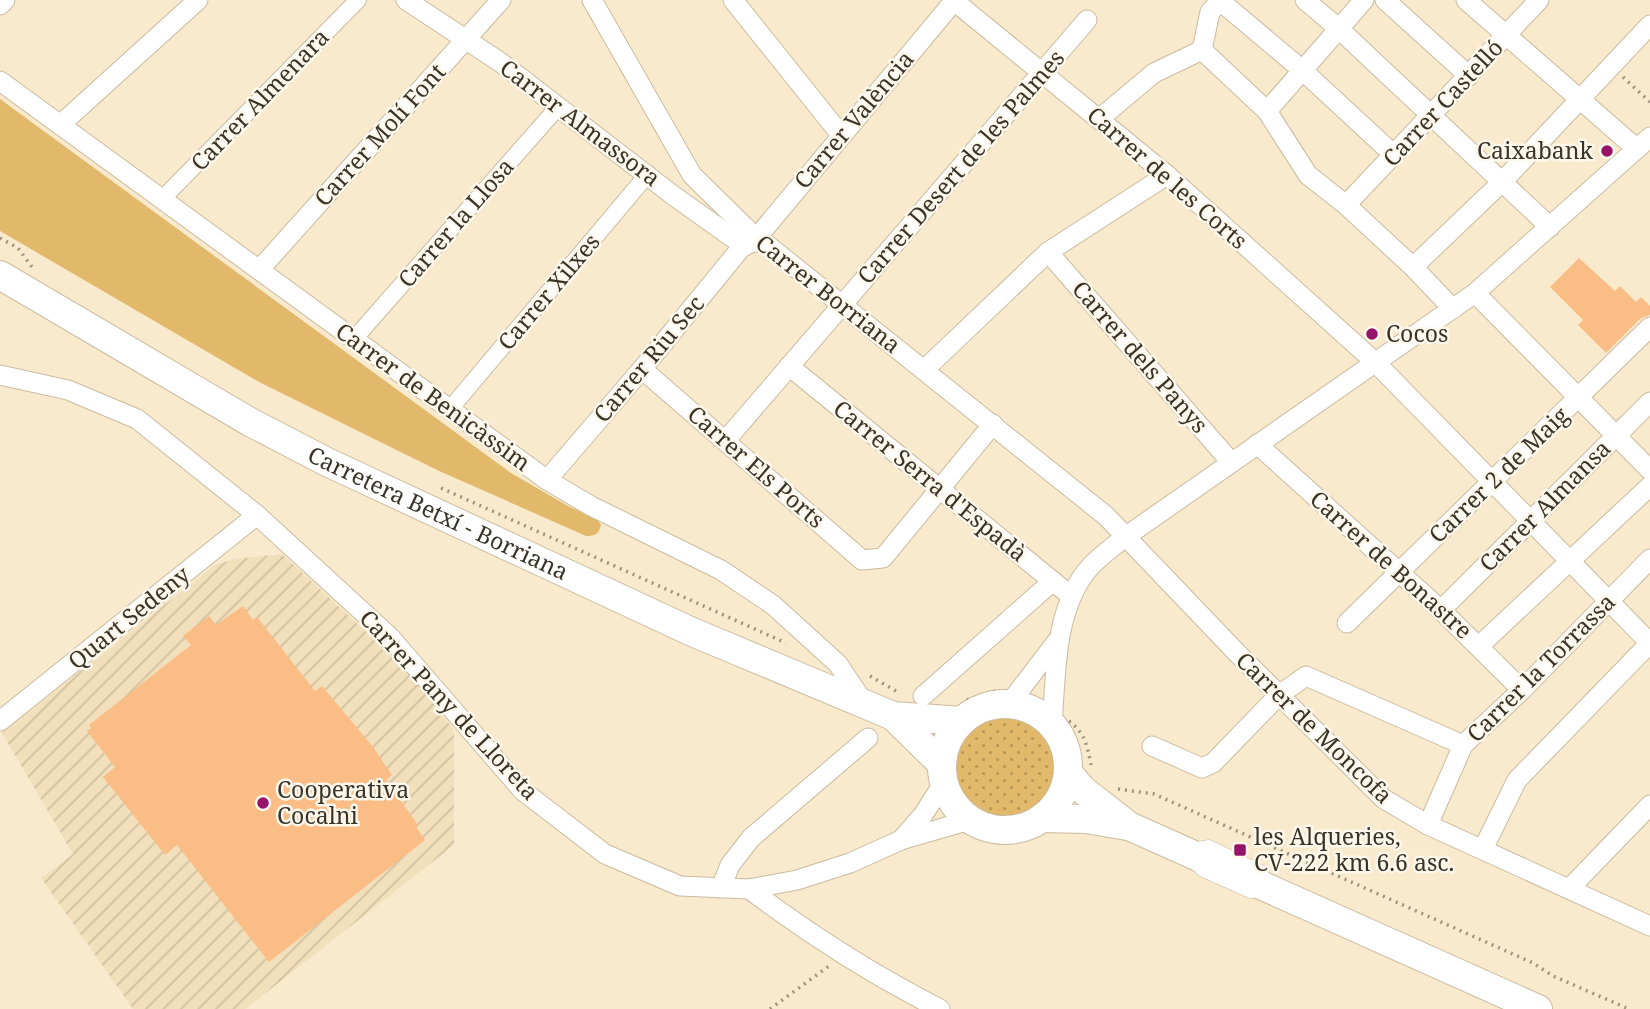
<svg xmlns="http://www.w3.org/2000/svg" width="1650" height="1009" viewBox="0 0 1650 1009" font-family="'Noto Serif',serif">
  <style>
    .industrial { fill: url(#industrial-furrows) }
    .grass { fill: url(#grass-dots) }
    .park { fill: #e2b96a }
    .building { fill: #f9bd85 }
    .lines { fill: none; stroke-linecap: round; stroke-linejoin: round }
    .service-casing { stroke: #cabb9f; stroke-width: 11 }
    .pedestrian-casing { stroke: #cabb9f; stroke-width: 18 }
    .minor-casing { stroke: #cabb9f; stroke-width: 21 }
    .secondary-casing { stroke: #cabb9f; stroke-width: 30 }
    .path { stroke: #9e937f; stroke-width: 3.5; stroke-dasharray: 2 5; stroke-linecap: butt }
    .service { stroke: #fff; stroke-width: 10 }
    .pedestrian { stroke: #fff; stroke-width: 16 }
    .minor { stroke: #fff; stroke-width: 19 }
    .secondary { stroke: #fff; stroke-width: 28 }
    .poi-dot { fill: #96136a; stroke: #fef8ec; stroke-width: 2.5 }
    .labels { text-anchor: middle; stroke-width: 5; stroke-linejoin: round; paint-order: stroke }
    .street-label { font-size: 23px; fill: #393328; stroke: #fef8ec }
    .poi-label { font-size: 23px; fill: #393328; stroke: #fef8ec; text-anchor: start }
  </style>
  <defs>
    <pattern id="industrial-furrows" width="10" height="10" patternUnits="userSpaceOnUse" patternTransform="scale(1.75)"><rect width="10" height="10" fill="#f2dfbb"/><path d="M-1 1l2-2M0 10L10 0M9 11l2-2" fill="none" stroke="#d0c0a1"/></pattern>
    <pattern id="grass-dots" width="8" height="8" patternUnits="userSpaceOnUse" patternTransform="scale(1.75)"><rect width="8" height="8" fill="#e2b96a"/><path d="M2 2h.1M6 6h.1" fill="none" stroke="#b89757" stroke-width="1.8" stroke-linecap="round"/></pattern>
  </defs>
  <rect width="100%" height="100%" fill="#f9eacd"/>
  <path class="industrial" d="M 282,554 L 405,668 L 454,730 L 454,845 L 245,1009 L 133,1009 L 41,878 L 73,854 L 2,733 L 215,565 L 234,559 Z"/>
  <circle class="grass" cx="1006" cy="768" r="53"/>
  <path class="park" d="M 0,99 L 511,473 L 568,506 L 597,519 L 601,525 C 599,534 595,536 586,536 L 437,470 L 259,382 L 0,231 Z"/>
  <g class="building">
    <path d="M 1579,258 L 1615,291 L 1620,286 L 1636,302 L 1641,297 L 1650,306 L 1650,315 L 1641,318 L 1606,353 L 1578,325 L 1583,320 L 1550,287 Z"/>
    <path d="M 243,606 L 253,620 L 257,617 L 315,691 L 322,686 L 373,747 L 392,775 L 386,780 L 418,825 L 416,827 L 425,840 L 269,962 L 177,845 L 165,855 L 103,777 L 115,767 L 87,731 L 91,728 L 89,725 L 191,645 L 183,636 L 209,616 L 216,625 Z"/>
  </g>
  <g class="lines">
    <defs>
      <path id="service" d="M 1209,845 L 1261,870 L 1274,891 L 1250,893 L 1201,871 L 1182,850 Z"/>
      <g id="pedestrian">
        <path d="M 162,199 L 358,0"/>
        <path d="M 354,339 L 559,106"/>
        <path d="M 450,409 L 648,174"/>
      </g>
      <g id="minor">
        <path d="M 406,0 L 500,62 L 674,196 L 733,238 L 766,244 L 1106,516 L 1238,654 L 1384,799 L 1428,825 L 1650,926"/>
        <path d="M 592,0 L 692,175 L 747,229 L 754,241"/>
        <path d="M 733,0 L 841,135"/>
        <path d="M 953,0 L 1167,175 L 1375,362 L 1650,643"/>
        <path d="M 1219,0 L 1301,69 L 1394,155"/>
        <path d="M 1305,0 L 1338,28 L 1550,227"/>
        <path d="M 1385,0 L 1469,76"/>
        <path d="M 1466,0 L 1637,149"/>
        <path d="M 0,5 L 5,0"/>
        <path d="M 1202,50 L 1210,12 L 1220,1"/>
        <path d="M 0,81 L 547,480 L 591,506 L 721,570 L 773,605 L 838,664 L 864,703"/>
        <path d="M 1267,111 L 1364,0"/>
        <path d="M 1099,119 L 1154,73 L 1202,50 L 1267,111 L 1308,175 L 1346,205 L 1413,267 L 1453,309"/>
        <path d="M 60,125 L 198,0"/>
        <path d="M 1346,205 L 1539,0"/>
        <path d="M 1048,252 L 1231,462"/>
        <path d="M 1413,267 L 1502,182 L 1650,25"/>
        <path d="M 259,270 L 501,0"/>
        <path d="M 1475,293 L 1650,470"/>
        <path d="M 789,366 L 1071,596"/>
        <path d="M 642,369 L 862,560 L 883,558 L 993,424"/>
        <path d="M 925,369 L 1048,252 L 1167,175"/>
        <path d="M 0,375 L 68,390 L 137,419 L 257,515 L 390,637 L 523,791 L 605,854 L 680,886 L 749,889 L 797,880 L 850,863 L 901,840 L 970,820"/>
        <path d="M 726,440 L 1087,20"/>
        <path d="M 1257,444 L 1441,610 L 1522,690"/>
        <path d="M 547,480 L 642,369 L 741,248 L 754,241 L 955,0"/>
        <path d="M 1441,610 L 1650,402"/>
        <path d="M 1347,623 L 1650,327"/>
        <path d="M 1479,646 L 1650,486"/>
        <path d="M 923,696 L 1053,581"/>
        <path d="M 1009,704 L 1058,640"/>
        <path d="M 0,721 L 257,515"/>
        <path d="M 1052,725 C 1056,675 1054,615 1085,573 C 1095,559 1112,548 1125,537 L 1475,293 L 1650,137"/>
        <path d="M 1152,746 L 1202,768 L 1213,763 L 1279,695 L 1306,676 L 1463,745"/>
        <path d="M 1428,825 L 1463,745 L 1522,690 L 1650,559"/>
        <path d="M 901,840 L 923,815 L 944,782"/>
        <path d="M 1483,849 L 1517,780 L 1650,643"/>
        <path d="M 721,888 L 730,865 L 751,838 L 868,738"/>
        <path d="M 749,889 C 809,934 873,975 940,1009"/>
        <path d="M 1569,889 L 1650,805"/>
      </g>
      <g id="secondary">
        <path id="s1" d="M 0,275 L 250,422 L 327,462 L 690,631 L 893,716 L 962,721"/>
        <circle cx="1005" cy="767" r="63"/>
        <path d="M 893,716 L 942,764"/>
        <path d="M 1068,773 L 1083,790 L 1129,826 L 1538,1009"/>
        <path d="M 1042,818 L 1086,819 L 1127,826"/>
      </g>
    </defs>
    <use href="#service" class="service-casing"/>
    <use href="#pedestrian" class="pedestrian-casing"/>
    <use href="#minor" class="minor-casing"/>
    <use href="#secondary" class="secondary-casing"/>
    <g class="path">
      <path d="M 1623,77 L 1650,102"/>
      <path d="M 0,238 L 18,248 L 32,267"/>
      <path d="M 441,488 L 786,643"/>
      <path d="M 870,676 L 896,691"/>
      <path d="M 967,700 L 996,691"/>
      <path d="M 1069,721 C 1085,733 1087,745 1091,765"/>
      <path d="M 1118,789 L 1154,794 L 1533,963 L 1553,976 L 1629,1009"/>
      <path d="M 770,1009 L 829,966"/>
    </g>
    <use href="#service" class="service"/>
    <use href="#pedestrian" class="pedestrian"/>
    <use href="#minor" class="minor"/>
    <use href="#secondary" class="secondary"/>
  </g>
  <g class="poi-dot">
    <circle cx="1607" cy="151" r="7"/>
    <circle cx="1372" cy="334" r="7"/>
    <circle cx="263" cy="803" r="7"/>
    <rect x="1233" y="843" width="14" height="14" rx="3.5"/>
  </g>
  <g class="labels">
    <g class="street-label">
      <text transform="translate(260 100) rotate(-46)" y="8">Carrer Almenara</text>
      <text transform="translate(1443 103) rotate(-47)" y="8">Carrer Castelló</text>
      <text transform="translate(854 120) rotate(-50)" y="8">Carrer València</text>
      <text transform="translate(580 123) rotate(37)" y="8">Carrer Almassora</text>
      <text transform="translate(380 135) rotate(-48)" y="8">Carrer Molí Font</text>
      <text transform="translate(961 167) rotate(-49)" y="8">Carrer Desert de les Palmes</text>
      <text transform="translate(1167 178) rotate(41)" y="8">Carrer de les Corts</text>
      <text transform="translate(456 223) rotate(-49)" y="8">Carrer la Llosa</text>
      <text transform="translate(549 292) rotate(-50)" y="8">Carrer Xilxes</text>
      <text transform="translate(828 294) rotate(38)" y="8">Carrer Borriana</text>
      <text transform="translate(1140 357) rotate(49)" y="8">Carrer dels Panys</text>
      <text transform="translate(649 359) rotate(-50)" y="8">Carrer Riu Sec</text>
      <text transform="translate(433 397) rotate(36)" y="8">Carrer de Benicàssim</text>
      <text transform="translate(756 467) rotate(41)" y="8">Carrer Els Ports</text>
      <text transform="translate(1499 475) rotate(-44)" y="8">Carrer 2 de Maig</text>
      <text transform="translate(930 481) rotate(39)" y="8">Carrer Serra d'Espadà</text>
      <text transform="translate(1545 506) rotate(-45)" y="8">Carrer Almansa</text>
      <text dy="8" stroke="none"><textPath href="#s1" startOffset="499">Carretera Betxí - Borriana</textPath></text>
      <text transform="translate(1391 565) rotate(42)" y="8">Carrer de Bonastre</text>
      <text transform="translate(129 618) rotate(-39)" y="8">Quart Sedeny</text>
      <text transform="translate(1541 668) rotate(-45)" y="8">Carrer la Torrassa</text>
      <text transform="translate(449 705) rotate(47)" y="8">Carrer Pany de Lloreta</text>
      <text transform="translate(1314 728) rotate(44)" y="8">Carrer de Moncofa</text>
    </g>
    <g class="poi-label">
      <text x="1593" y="159" text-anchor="end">Caixabank</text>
      <text x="1386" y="342">Cocos</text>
      <text x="277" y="798">Cooperativa<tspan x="277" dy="26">Cocalni</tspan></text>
      <text x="1254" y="845">les Alqueries,<tspan x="1254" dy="26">CV-222 km 6.6 asc.</tspan></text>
    </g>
  </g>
</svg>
